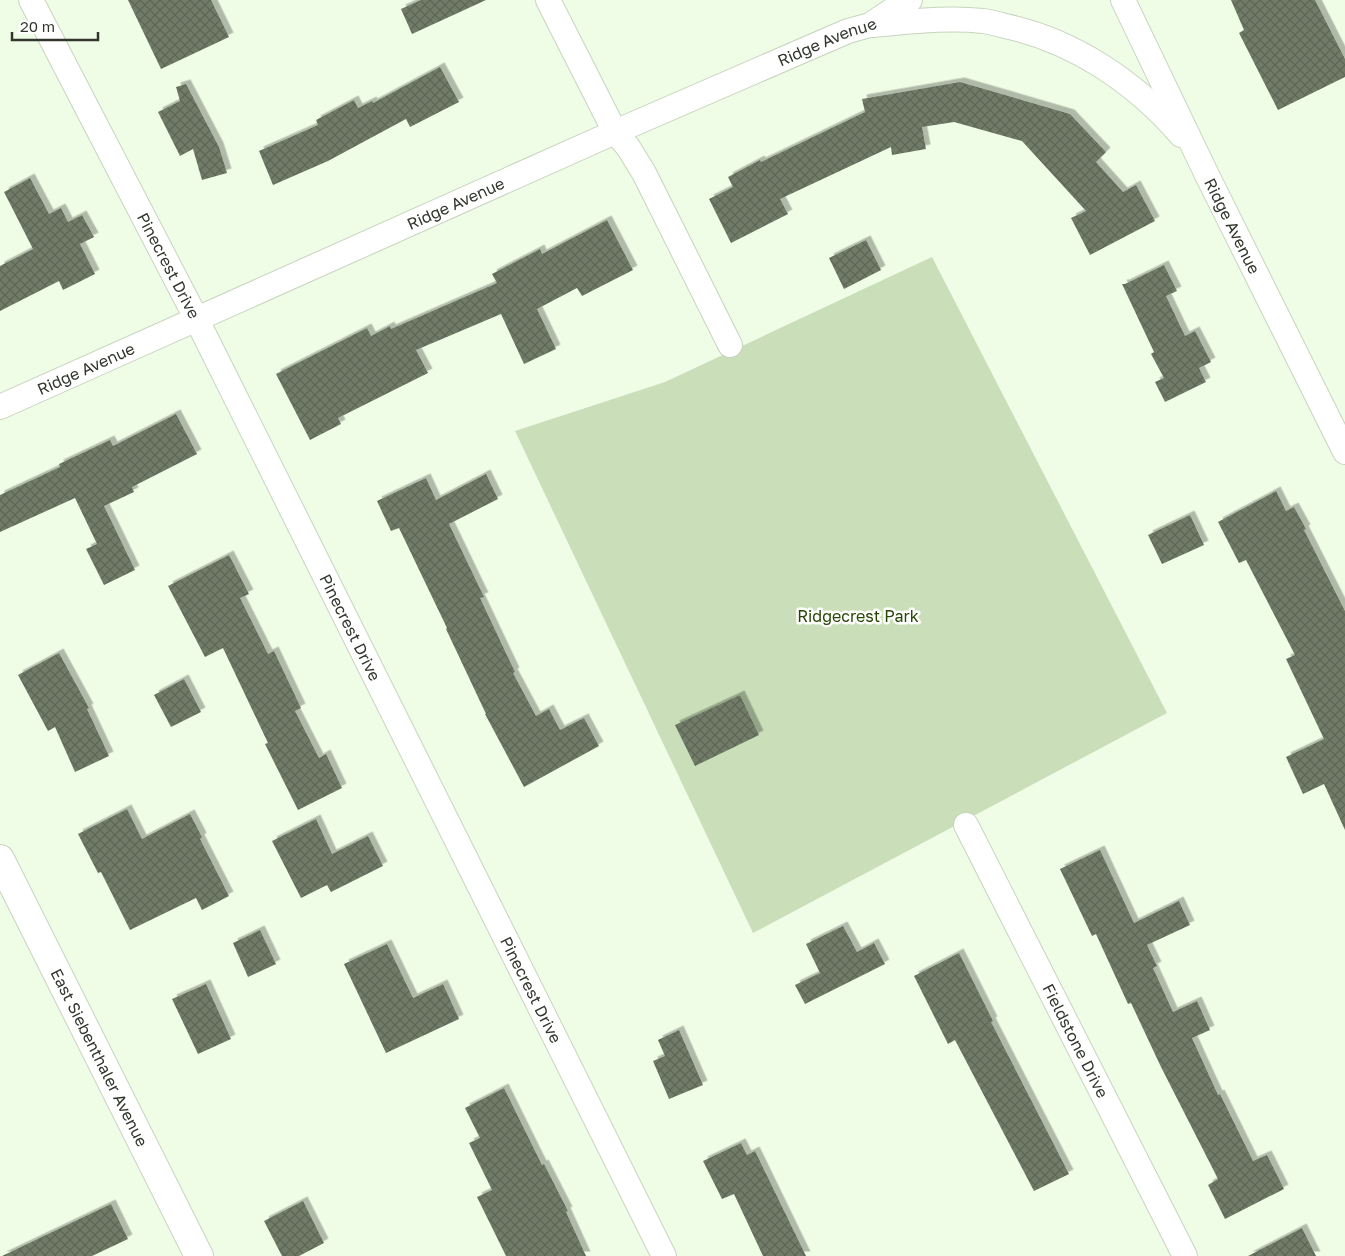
<svg xmlns="http://www.w3.org/2000/svg" width="1345" height="1256" viewBox="0 0 1345 1256" font-family="'Golos Text',sans-serif">
  <style>
    .green { fill: #c9deb9 }
    .building { fill: url(#building-cross-hatch); filter: url(#shadow) }
    .lines { fill: none; stroke-linecap: round; stroke-linejoin: round }
    .minor-casing { stroke: #c7d4be; stroke-width: 26 }
    .secondary-casing { stroke: #c7d4be; stroke-width: 30 }
    .minor { stroke: #fff; stroke-width: 24 }
    .secondary { stroke: #fff; stroke-width: 28 }
    .labels { text-anchor: middle; stroke-width: 5; stroke-linejoin: round; paint-order: stroke }
    .street-label { font-size: 16px; fill: #32372e; stroke: #fff }
    .park-label { font-size: 16px; fill: #284603; stroke: #fff }
  </style>
  <defs>
    <pattern id="building-cross-hatch" width="8" height="8" patternUnits="userSpaceOnUse" patternTransform="scale(1.25)"><rect width="8" height="8" fill="#717c68"/><path d="M0 0l8 8M0 8l8-8" fill="none" stroke="#5d6656"/></pattern>
    <filter id="shadow"><feDropShadow dx="4.5" dy="-4.5" stdDeviation="0" flood-color="#0004"/></filter>
  </defs>
  <rect width="100%" height="100%" fill="#f0fde6"/>
  <path class="green" d="M 932,257 L 1167,713 L 753,933 L 515,431 L 665,382 Z"/>
  <g class="building">
    <path d="M 128,0 L 211,0 L 229,37 L 161,69 Z"/>
    <path d="M 421,0 L 486,0 L 412,34 L 401,9 Z"/>
    <path d="M 1231,0 L 1315,0 L 1345,59 L 1345,77 L 1278,110 L 1239,33 L 1244,30 Z"/>
    <path d="M 440,67 L 459,102 L 410,127 L 406,119 L 328,161 L 273,185 L 259,151 L 318,125 L 316,120 L 354,100 L 358,108 L 372,101 L 373,103 Z"/>
    <path d="M 960,82 L 1070,114 L 1106,152 L 1096,162 L 1123,192 L 1136,185 L 1155,221 L 1090,255 L 1071,218 L 1086,211 L 1022,141 L 954,122 L 922,127 L 926,149 L 892,155 L 891,147 L 780,199 L 788,214 L 731,243 L 709,199 L 733,187 L 728,177 L 760,160 L 761,162 L 865,112 L 862,99 Z"/>
    <path d="M 186,84 L 219,147 L 227,173 L 202,180 L 193,149 L 180,156 L 158,112 L 180,101 L 176,87 Z"/>
    <path d="M 30,178 L 49,214 L 61,208 L 68,222 L 82,215 L 94,237 L 80,244 L 95,274 L 63,290 L 59,281 L 0,311 L 0,266 L 33,249 L 4,192 Z"/>
    <path d="M 607,220 L 633,270 L 582,296 L 577,288 L 537,309 L 556,349 L 524,364 L 501,314 L 416,350 L 428,373 L 338,418 L 341,424 L 310,440 L 276,374 L 367,328 L 371,336 L 390,326 L 391,329 L 497,283 L 492,274 L 540,249 L 542,254 Z"/>
    <path d="M 866,240 L 881,270 L 844,289 L 829,258 Z"/>
    <path d="M 1164,265 L 1177,291 L 1166,296 L 1185,336 L 1195,331 L 1211,362 L 1199,368 L 1206,382 L 1165,402 L 1155,382 L 1164,378 L 1151,354 L 1154,352 L 1122,284 L 1125,284 Z"/>
    <path d="M 176,414 L 197,454 L 132,487 L 134,492 L 104,506 L 135,570 L 104,585 L 86,549 L 97,544 L 75,498 L 0,532 L 0,495 L 60,467 L 59,464 L 110,440 L 113,446 Z"/>
    <path d="M 486,474 L 498,499 L 449,524 L 484,597 L 480,598 L 515,672 L 513,673 L 536,716 L 549,709 L 560,730 L 584,718 L 599,746 L 524,787 L 485,714 L 486,714 L 446,629 L 447,628 L 399,528 L 391,531 L 377,501 L 426,478 L 436,500 Z"/>
    <path d="M 1276,491 L 1286,511 L 1294,507 L 1306,529 L 1304,530 L 1345,611 L 1345,830 L 1324,784 L 1303,794 L 1286,757 L 1324,739 L 1286,659 L 1295,655 L 1246,560 L 1239,563 L 1218,522 Z"/>
    <path d="M 1190,515 L 1204,545 L 1162,564 L 1148,535 Z"/>
    <path d="M 229,555 L 249,594 L 240,598 L 268,654 L 274,651 L 301,708 L 295,711 L 319,758 L 326,754 L 342,788 L 298,810 L 265,744 L 268,743 L 223,648 L 205,657 L 168,586 Z"/>
    <path d="M 59,653 L 89,708 L 87,709 L 109,756 L 75,772 L 55,727 L 48,731 L 18,675 Z"/>
    <path d="M 184,679 L 201,712 L 171,727 L 154,695 Z"/>
    <path d="M 740,695 L 759,735 L 695,766 L 675,725 Z"/>
    <path d="M 127,809 L 142,839 L 190,814 L 202,837 L 200,839 L 229,896 L 202,910 L 196,898 L 130,930 L 101,872 L 98,873 L 78,834 Z"/>
    <path d="M 316,819 L 332,854 L 368,836 L 383,866 L 331,892 L 327,885 L 301,898 L 272,841 Z"/>
    <path d="M 1100,850 L 1134,923 L 1179,901 L 1190,925 L 1147,945 L 1157,966 L 1153,968 L 1173,1012 L 1197,1001 L 1210,1030 L 1192,1038 L 1218,1095 L 1220,1094 L 1253,1161 L 1267,1155 L 1284,1189 L 1225,1219 L 1208,1185 L 1218,1179 L 1161,1067 L 1131,1003 L 1128,1004 L 1096,934 L 1092,936 L 1060,869 Z"/>
    <path d="M 843,926 L 857,952 L 874,943 L 885,964 L 805,1004 L 795,985 L 820,973 L 806,944 Z"/>
    <path d="M 260,930 L 276,964 L 248,977 L 233,943 Z"/>
    <path d="M 387,944 L 413,998 L 443,984 L 459,1019 L 386,1053 L 344,964 Z"/>
    <path d="M 959,953 L 993,1021 L 991,1022 L 1069,1174 L 1034,1191 L 955,1040 L 948,1044 L 914,976 Z"/>
    <path d="M 206,984 L 231,1039 L 198,1054 L 172,999 Z"/>
    <path d="M 679,1030 L 703,1085 L 669,1099 L 653,1061 L 665,1056 L 658,1040 Z"/>
    <path d="M 504,1088 L 542,1165 L 544,1164 L 568,1211 L 566,1212 L 586,1256 L 506,1256 L 477,1197 L 492,1190 L 469,1143 L 480,1138 L 465,1108 Z"/>
    <path d="M 741,1143 L 747,1155 L 755,1151 L 806,1256 L 763,1256 L 734,1194 L 722,1199 L 703,1161 Z"/>
    <path d="M 303,1201 L 324,1243 L 299,1256 L 282,1256 L 264,1221 Z"/>
    <path d="M 111,1204 L 128,1239 L 92,1256 L 2,1256 Z"/>
    <path d="M 1302,1228 L 1316,1256 L 1248,1256 Z"/>
  </g>
  <g class="lines">
    <defs>
      <g id="minor">
        <path id="s1" d="M 31,0 L 196,318 L 664,1256"/>
        <path d="M 548,0 L 615,132 L 628,147 L 644,173 L 730,345"/>
        <path id="s2" d="M 1123,0 L 1206,173 L 1345,452"/>
        <path d="M 872,25 C 909,22 946,17 983,21 C 990,22 998,24 1005,26 C 1073,40 1135,82 1181,135"/>
        <path id="s3" d="M 0,407 L 615,132 L 848,31 L 870,25 L 891,11 L 910,0"/>
        <path id="s4" d="M 966,825 L 1185,1256"/>
      </g>
      <g id="secondary">
        <path id="s5" d="M 0,859 L 199,1256"/>
      </g>
    </defs>
    <use href="#minor" class="minor-casing"/>
    <use href="#secondary" class="secondary-casing"/>
    <use href="#minor" class="minor"/>
    <use href="#secondary" class="secondary"/>
  </g>
  <g class="labels">
    <g class="street-label">
      <text dy="6" stroke="none"><textPath href="#s3" startOffset="904">Ridge Avenue</textPath></text>
      <text dy="6" stroke="none"><textPath href="#s3" startOffset="499">Ridge Avenue</textPath></text>
      <text dy="6" stroke="none"><textPath href="#s2" startOffset="251">Ridge Avenue</textPath></text>
      <text dy="6" stroke="none"><textPath href="#s1" startOffset="299">Pinecrest Drive</textPath></text>
      <text dy="6" stroke="none"><textPath href="#s3" startOffset="94">Ridge Avenue</textPath></text>
      <text dy="6" stroke="none"><textPath href="#s1" startOffset="704">Pinecrest Drive</textPath></text>
      <text dy="6" stroke="none"><textPath href="#s1" startOffset="1109">Pinecrest Drive</textPath></text>
      <text dy="6" stroke="none"><textPath href="#s4" startOffset="242">Fieldstone Drive</textPath></text>
      <text dy="6" stroke="none"><textPath href="#s5" startOffset="222">East Siebenthaler Avenue</textPath></text>
    </g>
    <g class="park-label">
      <text x="858" y="622">Ridgecrest Park</text>
    </g>
  </g>
  <path d="M12 32v8h86v-8" fill="none" stroke="#32372e" stroke-width="2.5"/>
  <text x="20" y="32" font-size="15" fill="#32372e" stroke="#ffffff" stroke-width="4" paint-order="stroke">20 m</text>
</svg>
